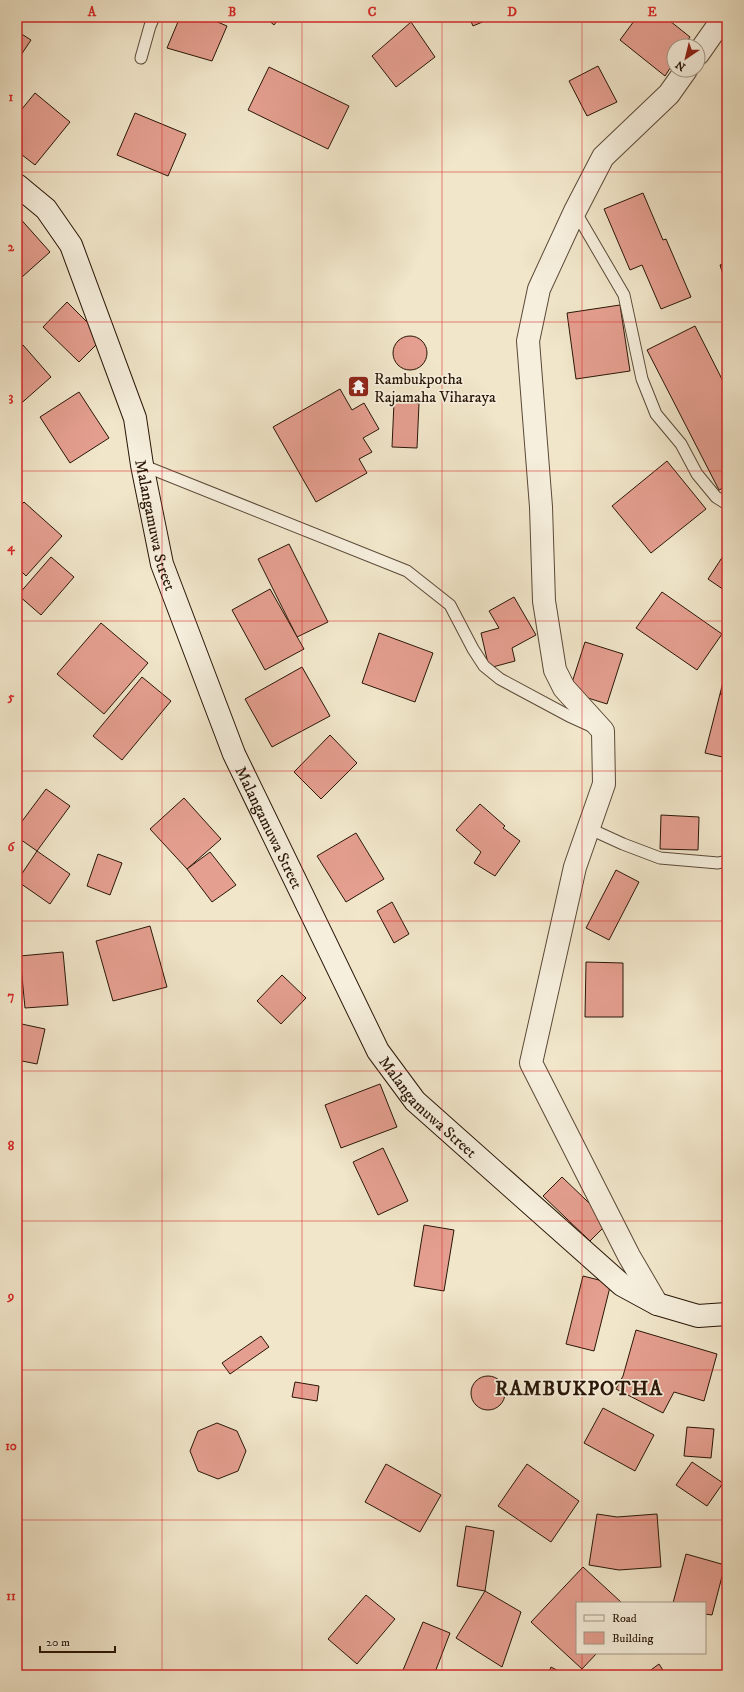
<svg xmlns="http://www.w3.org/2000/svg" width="744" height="1692" viewBox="0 0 744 1692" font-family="'IM FELL DW Pica',serif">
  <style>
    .building { fill: #e59f90; stroke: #291607 }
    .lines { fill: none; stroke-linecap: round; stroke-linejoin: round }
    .lane-casing { stroke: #5b4a38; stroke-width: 13 }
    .street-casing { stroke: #5b4a38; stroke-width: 24 }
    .secondary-casing { stroke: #291607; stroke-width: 24 }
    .path { stroke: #291607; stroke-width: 2.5; stroke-dasharray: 1 2; stroke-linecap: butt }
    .lane { stroke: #f6efdd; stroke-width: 11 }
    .street { stroke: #f6efdd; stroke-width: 22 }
    .secondary { stroke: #f6efdd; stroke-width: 22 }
    .grid { fill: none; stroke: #d62828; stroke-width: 1; stroke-opacity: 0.55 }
    .labels { text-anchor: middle; stroke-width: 3.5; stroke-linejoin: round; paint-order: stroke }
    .poi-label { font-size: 16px; fill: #291607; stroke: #f6efdd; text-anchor: start }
    .street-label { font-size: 16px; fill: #291607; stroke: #f6efdd }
    .district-label { font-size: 20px; font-weight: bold; letter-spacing: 1px; fill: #291607; stroke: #f6efdd }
    .neatline { fill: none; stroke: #d62828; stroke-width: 1.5 }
    .grid-label { font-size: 13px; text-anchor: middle; font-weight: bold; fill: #d62828 }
  </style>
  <rect width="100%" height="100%" fill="#f1e6ca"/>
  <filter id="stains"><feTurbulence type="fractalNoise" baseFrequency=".005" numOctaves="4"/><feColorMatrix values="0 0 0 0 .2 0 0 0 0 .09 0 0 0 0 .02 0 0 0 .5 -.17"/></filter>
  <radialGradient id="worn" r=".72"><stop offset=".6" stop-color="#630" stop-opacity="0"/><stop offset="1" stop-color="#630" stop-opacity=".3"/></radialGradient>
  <g class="building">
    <path d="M 180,17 L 206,17 L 227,26 L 212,61 L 167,48 Z"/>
    <path d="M 265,17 L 280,17 L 274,25 Z"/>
    <path d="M 469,17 L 494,17 L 473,26 Z"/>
    <path d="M 637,17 L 665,17 L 690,37 L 684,46 L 674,46 L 674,62 L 665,76 L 620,40 Z"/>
    <path d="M 411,22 L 435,57 L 396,87 L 372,56 Z"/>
    <path d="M 17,31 L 31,40 L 17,61 Z"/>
    <path d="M 598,66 L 617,102 L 587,116 L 569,81 Z"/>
    <path d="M 269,67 L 349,106 L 328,149 L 248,110 Z"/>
    <path d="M 35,93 L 70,122 L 35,165 L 17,151 L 17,115 Z"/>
    <path d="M 135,113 L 186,134 L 168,176 L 117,155 Z"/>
    <path d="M 643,193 L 663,240 L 666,239 L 691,297 L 661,309 L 642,265 L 630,270 L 604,209 Z"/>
    <path d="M 17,215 L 50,252 L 22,277 L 17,272 Z"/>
    <path d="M 727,263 L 727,287 L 720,265 Z"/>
    <path d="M 67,302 L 103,338 L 79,362 L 43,327 Z"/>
    <path d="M 620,305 L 630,371 L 576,379 L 567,313 Z"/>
    <path d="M 695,326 L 727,389 L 727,486 L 719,490 L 647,350 Z"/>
    <circle cx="410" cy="353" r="17"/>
    <path d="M 23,345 L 51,377 L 17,407 L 17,350 Z"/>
    <path d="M 340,389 L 352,410 L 364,403 L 379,429 L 363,438 L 372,452 L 359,459 L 367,473 L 316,502 L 273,427 Z"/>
    <path d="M 79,392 L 109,438 L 70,463 L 40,417 Z"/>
    <path d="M 394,402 L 419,403 L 417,448 L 392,447 Z"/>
    <path d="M 667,461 L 706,509 L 651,553 L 612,506 Z"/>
    <path d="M 24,502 L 62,536 L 26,576 L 17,567 L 17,509 Z"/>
    <path d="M 289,544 L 328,622 L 297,637 L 258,559 Z"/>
    <path d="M 727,550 L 727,592 L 708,579 Z"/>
    <path d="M 51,557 L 74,577 L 41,615 L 18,595 Z"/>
    <path d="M 270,589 L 304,649 L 265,670 L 232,610 Z"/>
    <path d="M 662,592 L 722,634 L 697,670 L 636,628 Z"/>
    <path d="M 514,597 L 536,635 L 512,648 L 515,661 L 489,668 L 481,633 L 499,628 L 489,611 Z"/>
    <path d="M 101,623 L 148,663 L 104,714 L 57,674 Z"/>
    <path d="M 379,633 L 433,653 L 415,702 L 362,683 Z"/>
    <path d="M 585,642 L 623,654 L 607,704 L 569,692 Z"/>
    <path d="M 727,666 L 727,695 L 720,694 Z"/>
    <path d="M 302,667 L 330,716 L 272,747 L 245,699 Z"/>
    <path d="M 142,677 L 171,701 L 122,760 L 93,736 Z"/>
    <path d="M 720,694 L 727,695 L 727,758 L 705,753 Z"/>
    <path d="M 330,735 L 357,763 L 321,799 L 294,772 Z"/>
    <path d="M 46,789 L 70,806 L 37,851 L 17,837 L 17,828 Z"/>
    <path d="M 184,798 L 221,839 L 187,869 L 150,829 Z"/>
    <path d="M 480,804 L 505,826 L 503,828 L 520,841 L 495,876 L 474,863 L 481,852 L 456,830 Z"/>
    <path d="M 661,815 L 699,817 L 698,850 L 660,849 Z"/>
    <path d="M 356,833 L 384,879 L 346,902 L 317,856 Z"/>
    <path d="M 37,851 L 70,874 L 50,904 L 17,881 Z"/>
    <path d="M 210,852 L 236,885 L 212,902 L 187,869 Z"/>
    <path d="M 98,854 L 122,863 L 110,895 L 87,886 Z"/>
    <path d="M 616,870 L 639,882 L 609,940 L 586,928 Z"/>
    <path d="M 392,902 L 409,934 L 394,943 L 377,911 Z"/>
    <path d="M 150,926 L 167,987 L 113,1001 L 96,941 Z"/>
    <path d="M 63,952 L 68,1005 L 25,1008 L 20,956 Z"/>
    <path d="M 586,962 L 623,963 L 623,1017 L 585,1017 Z"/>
    <path d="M 282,975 L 306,998 L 281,1024 L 257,1001 Z"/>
    <path d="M 17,1023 L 45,1029 L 37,1064 L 17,1060 Z"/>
    <path d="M 380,1084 L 397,1127 L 341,1148 L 325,1105 Z"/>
    <path d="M 383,1148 L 408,1201 L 378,1215 L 353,1162 Z"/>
    <path d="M 562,1177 L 609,1222 L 590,1241 L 543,1196 Z"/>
    <path d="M 424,1225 L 454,1230 L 444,1291 L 414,1286 Z"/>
    <path d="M 583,1276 L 611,1283 L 594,1351 L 566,1344 Z"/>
    <path d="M 636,1330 L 717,1354 L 704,1401 L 674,1392 L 663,1413 L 616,1389 L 623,1376 Z"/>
    <path d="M 261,1336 L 269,1347 L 230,1374 L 222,1363 Z"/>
    <circle cx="488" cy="1393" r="17"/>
    <path d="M 295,1382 L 319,1386 L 317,1401 L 292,1397 Z"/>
    <path d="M 603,1408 L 654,1435 L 635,1471 L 584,1443 Z"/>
    <path d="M 217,1423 L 237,1431 L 246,1451 L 238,1471 L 218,1479 L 198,1471 L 190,1451 L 198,1431 Z"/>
    <path d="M 687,1427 L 714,1429 L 711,1458 L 684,1456 Z"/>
    <path d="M 692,1462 L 723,1483 L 707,1506 L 676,1485 Z"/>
    <path d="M 386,1464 L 441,1495 L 420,1532 L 365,1502 Z"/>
    <path d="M 527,1464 L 579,1501 L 551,1542 L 498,1506 Z"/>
    <path d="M 597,1514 L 617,1517 L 657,1514 L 661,1567 L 619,1570 L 589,1565 Z"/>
    <path d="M 466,1526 L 494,1531 L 485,1591 L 457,1586 Z"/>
    <path d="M 686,1554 L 725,1565 L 712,1615 L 705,1614 L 705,1603 L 673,1603 Z"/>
    <path d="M 583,1567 L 622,1603 L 577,1603 L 577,1653 L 597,1653 L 582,1669 L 531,1622 Z"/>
    <path d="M 485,1591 L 521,1612 L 502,1667 L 456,1638 Z"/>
    <path d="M 366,1595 L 395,1619 L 357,1664 L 328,1639 Z"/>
    <path d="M 423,1622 L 450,1633 L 434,1675 L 401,1675 Z"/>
    <path d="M 659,1664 L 666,1675 L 644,1675 Z"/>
    <path d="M 551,1667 L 566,1675 L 548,1675 Z"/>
  </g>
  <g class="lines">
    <defs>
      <g id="lane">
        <path d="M 141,58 L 150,26 L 154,17"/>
        <path d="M 575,211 L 624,295 L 642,379 L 656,414 L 681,444 L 697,474 L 716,497 L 727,504"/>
        <path d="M 142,465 L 407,571 L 450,605 L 473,649 L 484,666 L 500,679 L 569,716 L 591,726"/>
        <path d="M 588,828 L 623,844 L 660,858 L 718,863 L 727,861"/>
      </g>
      <g id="street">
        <path d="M 698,54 L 724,17"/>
        <path d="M 657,1304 L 629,1256 L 531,1063 L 575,867 L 604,784 L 603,731 L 564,688 L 555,670 L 544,601 L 541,507 L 528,341 L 539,289 L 575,211 L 603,157 L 669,94 L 686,70"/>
      </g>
      <g id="secondary">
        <path id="s1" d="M 17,185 L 46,209 L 71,245 L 135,418 L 142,465 L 162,564 L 234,754 L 378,1051 L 415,1101 L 622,1285 L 657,1304 L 698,1316 L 727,1314"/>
      </g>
    </defs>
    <use href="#lane" class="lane-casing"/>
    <use href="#street" class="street-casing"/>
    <use href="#secondary" class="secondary-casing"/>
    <path class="path" d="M 262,1675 L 263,1671"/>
    <use href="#lane" class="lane"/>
    <use href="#street" class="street"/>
    <use href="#secondary" class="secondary"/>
  </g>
  <path class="grid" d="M 162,17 L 162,1675M 302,17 L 302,1675M 442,17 L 442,1675M 582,17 L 582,1603M 17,172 L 727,172M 17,322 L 727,322M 17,471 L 727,471M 17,621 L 727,621M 17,771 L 727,771M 17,921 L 727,921M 17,1071 L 727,1071M 17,1221 L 727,1221M 17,1370 L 727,1370M 17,1520 L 727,1520M 582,1653 L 582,1675"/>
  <defs>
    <symbol id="temple-square" viewBox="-11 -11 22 22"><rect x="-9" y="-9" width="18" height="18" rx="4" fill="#8f2418" stroke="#f6efdd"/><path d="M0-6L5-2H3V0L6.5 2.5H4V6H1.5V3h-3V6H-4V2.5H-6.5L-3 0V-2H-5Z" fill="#fff"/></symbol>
  </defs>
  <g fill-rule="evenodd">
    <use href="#temple-square" x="346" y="374" width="25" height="25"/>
  </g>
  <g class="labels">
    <g class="poi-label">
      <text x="374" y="384">Rambukpotha<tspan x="374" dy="18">Rajamaha Viharaya</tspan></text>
    </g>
    <g class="street-label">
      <text dy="6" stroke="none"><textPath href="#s1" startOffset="375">Malangamuwa Street</textPath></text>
      <text dy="6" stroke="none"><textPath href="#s1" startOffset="699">Malangamuwa Street</textPath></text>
      <text dy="6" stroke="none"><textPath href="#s1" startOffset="1023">Malangamuwa Street</textPath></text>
    </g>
    <g class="district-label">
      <text x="579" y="1395">RAMBUKPOTHA</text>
    </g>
  </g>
  <rect width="744" height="1692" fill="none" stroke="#f1e6ca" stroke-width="44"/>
  <rect x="576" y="1602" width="130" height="52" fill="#f6efdd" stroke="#a49887"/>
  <rect x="584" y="1615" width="20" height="6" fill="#f6efdd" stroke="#a49887"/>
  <text x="612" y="1622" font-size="12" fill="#291607">Road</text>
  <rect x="584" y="1632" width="20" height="12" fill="#e59f90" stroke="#a49887"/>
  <text x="612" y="1642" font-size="12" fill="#291607">Building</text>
  <g transform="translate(686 58) rotate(215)"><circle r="19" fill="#f6efdd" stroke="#a49887"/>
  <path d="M0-3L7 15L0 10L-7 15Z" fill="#8f2418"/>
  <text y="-6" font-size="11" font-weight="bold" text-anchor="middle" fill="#291607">N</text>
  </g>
  <path d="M40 1646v6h75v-6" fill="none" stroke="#291607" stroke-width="2"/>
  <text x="46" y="1646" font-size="12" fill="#291607" stroke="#f6efdd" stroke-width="3" paint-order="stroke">20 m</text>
  <rect x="22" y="22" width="700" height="1648" class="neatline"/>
  <g class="grid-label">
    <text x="92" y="16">A</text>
    <text x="232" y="16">B</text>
    <text x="372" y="16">C</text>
    <text x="512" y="16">D</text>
    <text x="652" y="16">E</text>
    <text x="11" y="101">1</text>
    <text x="11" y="251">2</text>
    <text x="11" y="401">3</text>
    <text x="11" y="551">4</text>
    <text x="11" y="701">5</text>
    <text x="11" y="851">6</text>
    <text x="11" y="1000">7</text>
    <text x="11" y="1150">8</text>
    <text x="11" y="1300">9</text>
    <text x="11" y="1450">10</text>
    <text x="11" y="1600">11</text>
  </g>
  <rect width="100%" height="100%" filter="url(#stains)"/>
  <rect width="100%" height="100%" fill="url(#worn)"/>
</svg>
